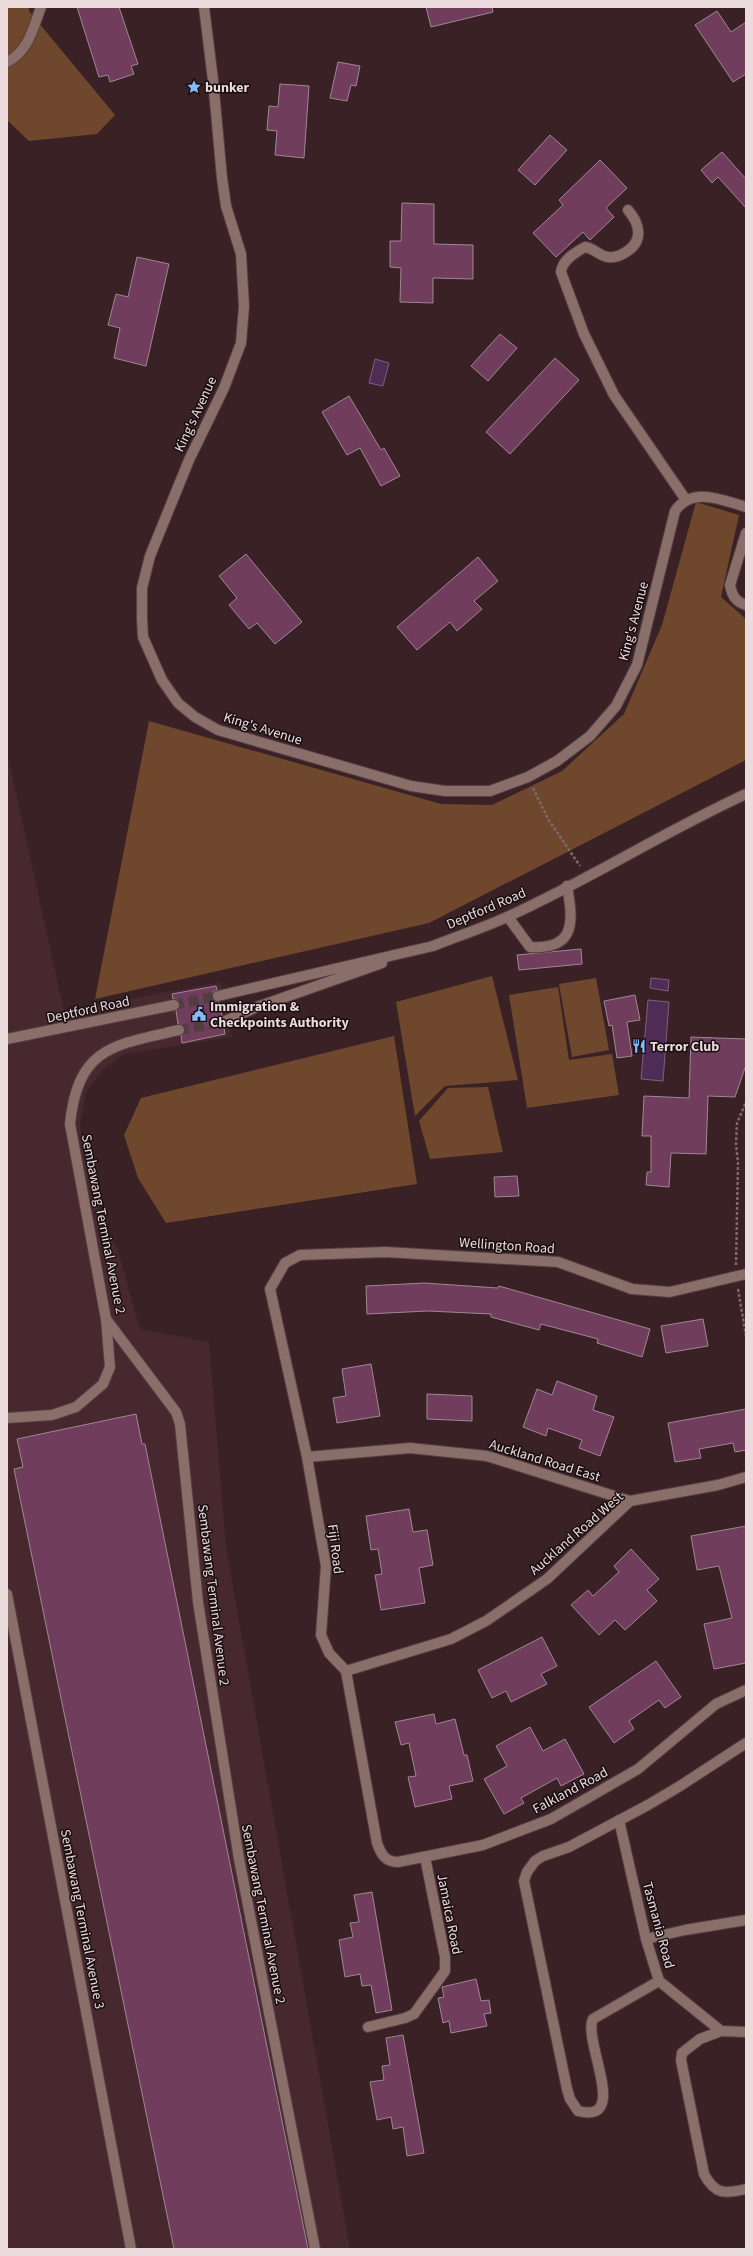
<svg xmlns="http://www.w3.org/2000/svg" width="753" height="2256" viewBox="0 0 753 2256" font-family="'Source Sans 3',sans-serif">
  <style>
    .built { fill: #47282e }
    .green { fill: #6f472d }
    .water { fill: #4f2c55; stroke: #7e607e }
    .building { fill: #703e5c; stroke: #a08694 }
    .lines { fill: none; stroke-linecap: round; stroke-linejoin: round }
    .minor-tunnel { stroke: #543d41; stroke-width: 10; stroke-dasharray: 10 5; stroke-linecap: butt }
    .minor-casing { stroke: #553f43; stroke-width: 12 }
    .path { stroke: #7d686c; stroke-width: 2.5; stroke-dasharray: 3 2; stroke-linecap: butt }
    .minor { stroke: #8a6e69; stroke-width: 10 }
    .labels { text-anchor: middle; stroke-width: 3; stroke-linejoin: round; paint-order: stroke }
    .poi-label { font-size: 14px; font-weight: bold; fill: #ebdbdd; stroke: #190e10; text-anchor: start }
    .street-label { font-size: 14px; fill: #ebdbdd; stroke: #190e10 }
  </style>
  <rect width="100%" height="100%" fill="#392126"/>
  <path class="built" d="M 7,752 L 64,1011 L 221,982 L 232,1037 L 124,1054 L 105,1068 L 86,1092 L 80,1126 L 102,1224 L 117,1247 L 140,1329 L 209,1342 L 226,1547 L 350,2249 L 7,2249 Z"/>
  <g class="green">
    <path d="M 7,7 L 29,7 L 29,11 L 115,115 L 97,134 L 29,141 L 7,120 Z"/>
    <path d="M 696,502 L 739,515 L 721,597 L 746,619 L 746,760 L 429,923 L 95,999 L 149,721 L 441,804 L 492,805 L 562,771 L 624,714 L 662,625 Z"/>
    <path d="M 492,976 L 518,1080 L 445,1086 L 415,1116 L 396,1002 Z"/>
    <path d="M 596,978 L 609,1050 L 572,1057 L 559,984 Z"/>
    <path d="M 558,987 L 569,1060 L 612,1054 L 619,1095 L 527,1108 L 509,995 Z"/>
    <path d="M 394,1036 L 417,1184 L 166,1223 L 138,1178 L 124,1135 L 141,1098 Z"/>
    <path d="M 488,1087 L 503,1152 L 430,1159 L 419,1121 L 448,1088 Z"/>
  </g>
  <g class="water">
    <path d="M 375,359 L 389,363 L 383,386 L 369,383 Z"/>
    <path d="M 651,978 L 669,980 L 668,991 L 650,988 Z"/>
    <path d="M 648,1000 L 669,1002 L 663,1081 L 641,1079 Z"/>
  </g>
  <g class="building">
    <path d="M 77,7 L 119,7 L 138,64 L 131,66 L 134,74 L 110,82 L 108,75 L 99,77 Z"/>
    <path d="M 426,7 L 492,7 L 493,12 L 431,27 Z"/>
    <path d="M 717,11 L 731,32 L 746,22 L 746,74 L 733,82 L 695,25 Z"/>
    <path d="M 338,62 L 360,66 L 356,86 L 351,85 L 347,101 L 330,98 Z"/>
    <path d="M 280,84 L 309,86 L 304,158 L 275,155 L 277,131 L 267,130 L 269,106 L 278,107 Z"/>
    <path d="M 550,135 L 567,150 L 535,185 L 518,170 Z"/>
    <path d="M 722,152 L 746,179 L 746,208 L 718,177 L 712,183 L 701,170 Z"/>
    <path d="M 600,160 L 627,188 L 606,208 L 614,217 L 590,240 L 583,232 L 556,257 L 533,233 L 563,205 L 559,200 Z"/>
    <path d="M 402,203 L 434,204 L 434,244 L 473,245 L 473,279 L 433,278 L 433,303 L 400,302 L 401,268 L 390,267 L 390,241 L 401,241 Z"/>
    <path d="M 137,257 L 169,264 L 146,366 L 114,358 L 120,328 L 108,325 L 116,294 L 128,297 Z"/>
    <path d="M 500,334 L 517,348 L 488,381 L 471,366 Z"/>
    <path d="M 555,358 L 579,380 L 510,454 L 486,432 Z"/>
    <path d="M 349,396 L 381,450 L 384,448 L 400,476 L 381,486 L 360,448 L 347,455 L 322,412 Z"/>
    <path d="M 246,554 L 302,622 L 275,644 L 257,623 L 249,629 L 229,605 L 237,598 L 219,576 Z"/>
    <path d="M 478,557 L 498,581 L 474,601 L 482,609 L 457,631 L 450,622 L 417,650 L 397,627 Z"/>
    <path d="M 581,949 L 582,964 L 519,970 L 517,955 Z"/>
    <path d="M 216,986 L 217,990 L 213,992 L 212,997 L 214,1001 L 219,1002 L 222,1016 L 218,1019 L 217,1024 L 224,1028 L 225,1034 L 182,1043 L 181,1036 L 185,1029 L 183,1025 L 178,1024 L 176,1011 L 180,1004 L 179,1000 L 173,999 L 172,994 Z"/>
    <path d="M 635,995 L 640,1020 L 627,1022 L 632,1056 L 617,1058 L 612,1025 L 609,1026 L 604,1001 Z"/>
    <path d="M 691,1037 L 746,1039 L 746,1065 L 735,1097 L 708,1096 L 706,1154 L 671,1153 L 669,1187 L 646,1185 L 647,1172 L 651,1172 L 651,1136 L 642,1136 L 644,1096 L 689,1098 Z"/>
    <path d="M 517,1176 L 519,1196 L 495,1197 L 494,1177 Z"/>
    <path d="M 424,1283 L 498,1288 L 499,1286 L 650,1329 L 642,1357 L 597,1343 L 598,1339 L 541,1324 L 539,1330 L 491,1317 L 491,1314 L 428,1311 L 367,1314 L 366,1286 Z"/>
    <path d="M 703,1319 L 708,1346 L 666,1353 L 661,1326 Z"/>
    <path d="M 371,1364 L 380,1416 L 337,1423 L 333,1398 L 346,1396 L 342,1369 Z"/>
    <path d="M 557,1381 L 597,1396 L 593,1410 L 614,1417 L 600,1456 L 579,1448 L 582,1440 L 548,1428 L 546,1436 L 523,1427 L 537,1389 L 552,1395 Z"/>
    <path d="M 427,1394 L 472,1396 L 472,1421 L 427,1419 Z"/>
    <path d="M 746,1409 L 746,1450 L 735,1452 L 733,1443 L 699,1449 L 701,1458 L 675,1462 L 668,1423 Z"/>
    <path d="M 136,1414 L 142,1444 L 145,1444 L 308,2249 L 174,2249 L 14,1469 L 23,1467 L 17,1439 Z"/>
    <path d="M 409,1509 L 413,1532 L 427,1530 L 433,1565 L 419,1568 L 425,1603 L 381,1610 L 375,1575 L 382,1574 L 378,1549 L 371,1550 L 366,1516 Z"/>
    <path d="M 746,1526 L 746,1663 L 714,1669 L 704,1624 L 732,1618 L 719,1566 L 697,1570 L 691,1536 Z"/>
    <path d="M 631,1549 L 659,1579 L 647,1590 L 657,1601 L 625,1630 L 615,1620 L 599,1635 L 571,1605 L 588,1590 L 593,1596 L 619,1572 L 614,1566 Z"/>
    <path d="M 542,1637 L 557,1666 L 541,1674 L 547,1684 L 511,1702 L 506,1691 L 492,1698 L 478,1670 Z"/>
    <path d="M 656,1661 L 681,1697 L 665,1708 L 659,1700 L 629,1721 L 634,1729 L 614,1743 L 589,1707 Z"/>
    <path d="M 434,1714 L 436,1724 L 455,1719 L 464,1755 L 467,1755 L 473,1781 L 449,1786 L 452,1799 L 415,1807 L 408,1777 L 416,1776 L 409,1743 L 401,1745 L 395,1722 Z"/>
    <path d="M 530,1727 L 543,1751 L 565,1739 L 584,1774 L 561,1786 L 557,1778 L 521,1798 L 524,1803 L 504,1814 L 484,1779 L 507,1766 L 496,1746 Z"/>
    <path d="M 372,1892 L 392,2010 L 376,2013 L 371,1985 L 362,1986 L 360,1974 L 345,1977 L 339,1940 L 353,1937 L 350,1923 L 359,1922 L 354,1895 Z"/>
    <path d="M 476,1979 L 481,2001 L 489,2000 L 491,2013 L 484,2014 L 487,2026 L 451,2033 L 449,2021 L 443,2023 L 438,1998 L 444,1997 L 442,1987 Z"/>
    <path d="M 403,2035 L 424,2153 L 407,2156 L 403,2127 L 393,2129 L 391,2117 L 377,2120 L 370,2082 L 384,2080 L 382,2066 L 390,2065 L 386,2038 Z"/>
  </g>
  <g class="lines">
    <g class="minor-tunnel">
      <path d="M 174,1005 L 218,996"/>
      <path d="M 179,1030 L 223,1022"/>
    </g>
    <defs>
      <g id="minor">
        <path d="M 204,7 L 213,80 L 222,178 L 226,206 L 241,254 L 244,306 L 241,343 L 224,388 L 189,460 L 150,556 L 142,588 L 142,619 L 143,637 L 162,680 L 178,703 L 195,717 L 218,730 L 411,786 L 445,791 L 490,791 L 528,777 L 557,761 L 590,736 L 616,706 L 637,665 L 675,511 C 692,486 722,500 746,507"/>
        <path d="M 7,62 C 29,51 33,28 41,7"/>
        <path d="M 628,210 C 640,224 644,241 626,252 C 620,256 615,258 608,257 C 599,256 594,248 585,247 C 576,252 562,260 561,272 L 584,334 L 614,395 L 686,500"/>
        <path d="M 746,533 L 730,585 C 732,596 736,602 746,605"/>
        <path d="M 508,917 L 530,947 C 577,950 573,920 567,886"/>
        <path d="M 218,996 L 433,946 C 458,936 483,928 507,917 C 589,880 665,831 746,794"/>
        <path d="M 223,1022 L 257,1007 L 382,963"/>
        <path d="M 7,1039 L 174,1005"/>
        <path d="M 746,1274 L 670,1292 L 632,1289 L 558,1262 L 385,1252 L 300,1255 L 285,1263 L 270,1289 L 307,1457 L 326,1566 L 321,1635 L 329,1653 L 346,1671 L 377,1843 C 381,1854 385,1862 398,1862 L 483,1845 L 551,1819 L 638,1769 L 716,1704 L 746,1690"/>
        <path d="M 106,1319 L 176,1412 L 180,1424 L 198,1602 L 239,1859 L 315,2249"/>
        <path d="M 7,1418 L 52,1415 L 76,1407 L 103,1384 L 110,1367 L 106,1319 L 70,1124 C 78,1047 113,1045 179,1030"/>
        <path d="M 307,1457 L 410,1448 L 487,1456 L 630,1501"/>
        <path d="M 7,1594 L 131,2249"/>
        <path d="M 346,1671 L 451,1639 L 486,1621 L 547,1579 L 630,1501 L 718,1485 L 746,1477"/>
        <path d="M 619,1820 L 646,1939 L 659,1981 L 721,2031"/>
        <path d="M 646,1939 L 685,1930 L 746,1920"/>
        <path d="M 659,1981 L 593,2019 C 582,2040 631,2125 578,2111 L 570,2099 L 567,2089 L 524,1881 L 527,1872 L 535,1861 L 543,1856 L 569,1847 L 648,1805 L 680,1786 L 746,1743"/>
        <path d="M 368,2027 L 405,2018 L 414,2014 L 445,1971 L 445,1957 L 425,1857"/>
        <path d="M 746,2032 L 721,2031 L 700,2039 L 682,2053 L 681,2060 L 704,2174 C 715,2195 725,2194 746,2189"/>
      </g>
    </defs>
    <use href="#minor" class="minor-casing"/>
    <g class="path">
      <path d="M 533,788 L 548,819 L 580,866"/>
      <path d="M 736,1265 L 738,1163 L 736,1144 L 737,1123 L 746,1102"/>
      <path d="M 738,1289 L 746,1336"/>
    </g>
    <use href="#minor" class="minor"/>
  </g>
  <defs>
    <symbol id="sight-bare" viewBox="-9 -9 18 18"><path d="M0-6L1.8-2.2L6-1.7L2.9 1.2L3.7 5.4L0 3.3L-3.7 5.4L-2.9 1.2L-6-1.7L-1.8-2.2Z" fill="#83bcfb" stroke="#190e10" stroke-width="2.5" paint-order="stroke"/></symbol>
    <symbol id="civic-bare" viewBox="-9 -9 18 18"><path d="M-.6-6.5H3V-4.5H.6V-3L4-1V1h2V6H-6V1h2V-1L-.6-3ZM-1.2 2.5V6h2.4V2.5Z" fill="#83bcfb" stroke="#190e10" stroke-width="2.5" paint-order="stroke"/></symbol>
    <symbol id="restaurant-bare" viewBox="-9 -9 18 18"><path d="M-5-6h1v4h1v-4h1v4h1v-4h1v5L-1.5 .5V6h-2V.5L-5-1ZM5-6V6H3V1.5H1.5Q1.5-4 5-6Z" fill="#83bcfb" stroke="#190e10" stroke-width="2.5" paint-order="stroke"/></symbol>
  </defs>
  <g fill-rule="evenodd">
    <use href="#sight-bare" x="184" y="77" width="20" height="20"/>
    <use href="#civic-bare" x="189" y="1004" width="20" height="20"/>
    <use href="#restaurant-bare" x="629" y="1036" width="20" height="20"/>
  </g>
  <g class="labels">
    <g class="poi-label">
      <text x="205" y="92">bunker</text>
      <text x="210" y="1011">Immigration &amp;<tspan x="210" dy="16">Checkpoints Authority</tspan></text>
      <text x="650" y="1051">Terror Club</text>
    </g>
    <g class="street-label">
      <text transform="translate(195 414) rotate(-65)" y="5">King's Avenue</text>
      <text transform="translate(633 621) rotate(-75)" y="5">King's Avenue</text>
      <text transform="translate(263 728) rotate(17)" y="5">King's Avenue</text>
      <text transform="translate(486 908) rotate(-23)" y="5">Deptford Road</text>
      <text transform="translate(88 1009) rotate(-12)" y="5">Deptford Road</text>
      <text transform="translate(104 1224) rotate(79)" y="5">Sembawang Terminal Avenue 2</text>
      <text transform="translate(507 1245) rotate(4)" y="5">Wellington Road</text>
      <text transform="translate(545 1460) rotate(17)" y="5">Auckland Road East</text>
      <text transform="translate(576 1533) rotate(-41)" y="5">Auckland Road West</text>
      <text transform="translate(336 1549) rotate(83)" y="5">Fiji Road</text>
      <text transform="translate(214 1595) rotate(83)" y="5">Sembawang Terminal Avenue 2</text>
      <text transform="translate(570 1790) rotate(-28)" y="5">Falkland Road</text>
      <text transform="translate(264 1914) rotate(79)" y="5">Sembawang Terminal Avenue 2</text>
      <text transform="translate(450 1914) rotate(79)" y="5">Jamaica Road</text>
      <text transform="translate(83 1919) rotate(79)" y="5">Sembawang Terminal Avenue 3</text>
      <text transform="translate(659 1925) rotate(75)" y="5">Tasmania Road</text>
    </g>
  </g>
  <rect width="753" height="2256" fill="none" stroke="#ebdbdd" stroke-width="16"/>
</svg>
